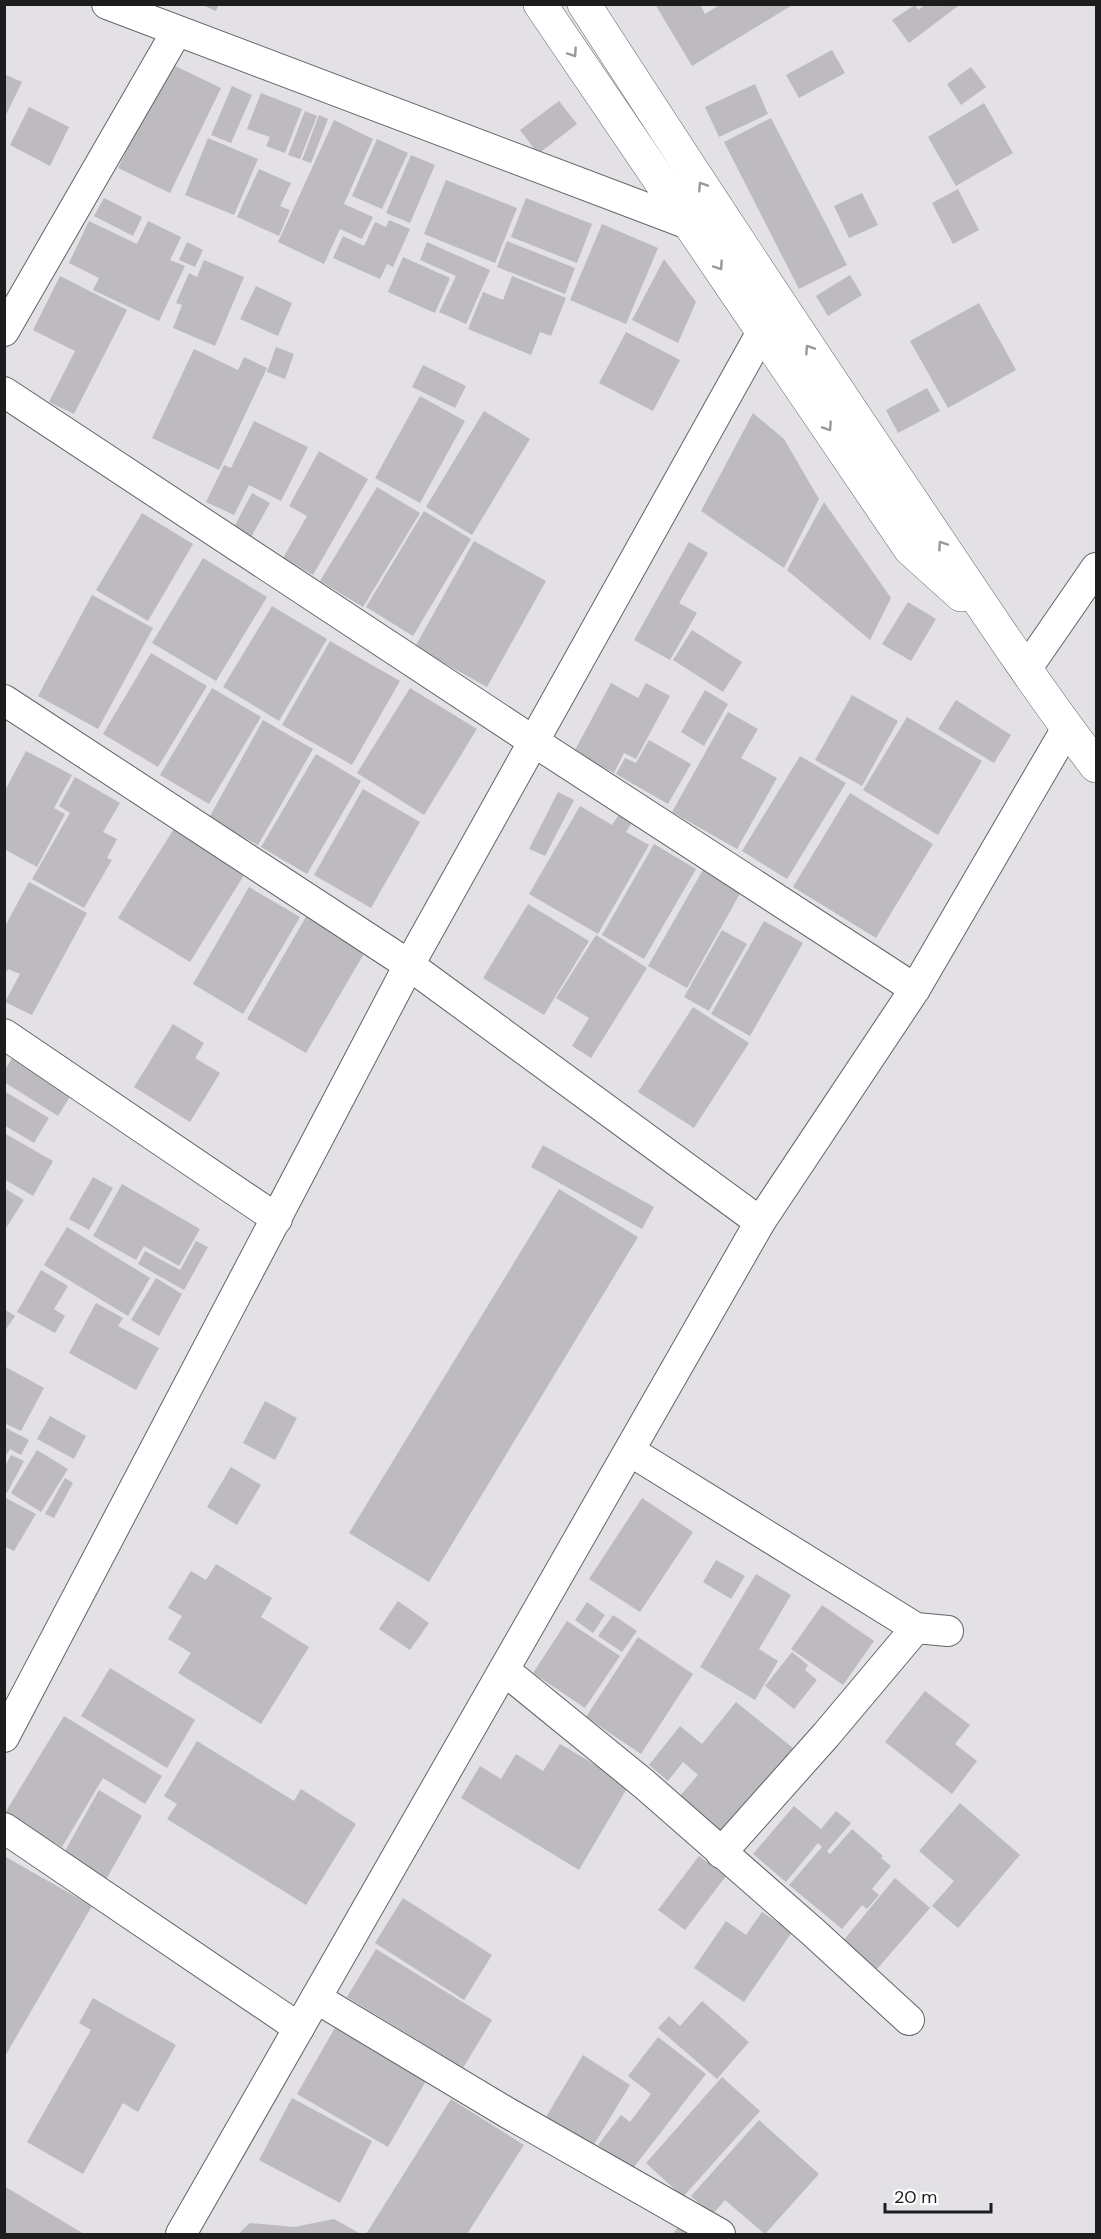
<svg xmlns="http://www.w3.org/2000/svg" width="1101" height="2239" viewBox="0 0 1101 2239" font-family="'DM Sans',sans-serif">
  <style>
    .building { fill: #bdbbbf }
    .lines { fill: none; stroke-linecap: round; stroke-linejoin: round }
    .street-casing { stroke: #656366; stroke-width: 32 }
    .primary-casing { stroke: #656366; stroke-width: 34 }
    .street { stroke: #fff; stroke-width: 30 }
    .primary { stroke: #fff; stroke-width: 33 }
    .oneway { stroke: #9a999a }
  </style>
  <rect width="100%" height="100%" fill="#e3e1e5"/>
  <g class="building">
    <path d="M 200,4 L 219,4 L 216,11 Z"/>
    <path d="M 655,4 L 700,4 L 705,14 L 721,4 L 794,4 L 692,66 Z"/>
    <path d="M 926,4 L 934,4 L 936,7 L 940,4 L 956,4 L 958,6 L 909,43 L 892,20 L 915,5 L 918,10 Z"/>
    <path d="M 832,50 L 845,73 L 799,98 L 786,75 Z"/>
    <path d="M 169,63 L 221,88 L 170,193 L 118,168 Z"/>
    <path d="M 971,67 L 986,87 L 961,105 L 947,84 Z"/>
    <path d="M 4,74 L 22,82 L 4,119 Z"/>
    <path d="M 755,84 L 768,114 L 719,137 L 705,107 Z"/>
    <path d="M 232,86 L 252,95 L 231,143 L 211,135 Z"/>
    <path d="M 261,93 L 302,109 L 285,153 L 266,146 L 270,137 L 247,129 Z"/>
    <path d="M 559,101 L 577,124 L 538,154 L 520,130 Z"/>
    <path d="M 984,103 L 1013,153 L 956,186 L 928,137 Z"/>
    <path d="M 29,107 L 69,127 L 50,166 L 10,145 Z"/>
    <path d="M 305,111 L 317,116 L 300,159 L 288,155 Z"/>
    <path d="M 319,115 L 328,119 L 311,163 L 302,160 Z"/>
    <path d="M 771,118 L 847,265 L 799,289 L 724,142 Z"/>
    <path d="M 334,120 L 373,139 L 344,204 L 373,217 L 362,239 L 340,229 L 324,264 L 278,242 Z"/>
    <path d="M 208,138 L 258,159 L 234,215 L 185,195 Z"/>
    <path d="M 377,139 L 408,153 L 382,209 L 352,196 Z"/>
    <path d="M 411,155 L 435,165 L 410,223 L 386,213 Z"/>
    <path d="M 259,169 L 291,183 L 280,206 L 290,210 L 279,236 L 237,217 Z"/>
    <path d="M 446,180 L 517,208 L 495,263 L 424,234 Z"/>
    <path d="M 958,189 L 979,230 L 953,244 L 932,203 Z"/>
    <path d="M 862,193 L 878,225 L 849,238 L 834,206 Z"/>
    <path d="M 104,198 L 142,217 L 133,236 L 94,216 Z"/>
    <path d="M 526,198 L 592,224 L 577,263 L 511,237 Z"/>
    <path d="M 389,220 L 410,229 L 393,267 L 387,264 L 380,279 L 333,258 L 343,236 L 364,246 L 375,222 L 386,227 Z"/>
    <path d="M 89,221 L 137,244 L 148,221 L 181,237 L 170,260 L 185,266 L 159,321 L 93,290 L 99,278 L 69,263 Z"/>
    <path d="M 602,224 L 658,248 L 626,324 L 570,300 Z"/>
    <path d="M 507,241 L 575,268 L 565,294 L 497,267 Z"/>
    <path d="M 187,242 L 203,250 L 195,267 L 179,260 Z"/>
    <path d="M 427,242 L 490,270 L 466,324 L 439,312 L 456,276 L 420,260 Z"/>
    <path d="M 403,257 L 450,278 L 435,313 L 388,292 Z"/>
    <path d="M 664,259 L 696,302 L 678,343 L 632,320 Z"/>
    <path d="M 204,260 L 244,277 L 215,346 L 173,328 L 182,305 L 176,303 L 189,273 L 197,277 Z"/>
    <path d="M 850,275 L 862,295 L 828,316 L 816,296 Z"/>
    <path d="M 60,276 L 127,310 L 74,414 L 49,402 L 75,351 L 33,330 Z"/>
    <path d="M 512,276 L 566,298 L 551,336 L 540,332 L 531,355 L 468,329 L 483,292 L 503,300 Z"/>
    <path d="M 256,286 L 292,303 L 278,336 L 240,319 Z"/>
    <path d="M 979,303 L 1016,370 L 948,408 L 910,341 Z"/>
    <path d="M 626,332 L 680,360 L 653,411 L 599,383 Z"/>
    <path d="M 276,347 L 294,354 L 285,379 L 267,372 Z"/>
    <path d="M 194,349 L 238,370 L 244,357 L 267,368 L 219,470 L 152,438 Z"/>
    <path d="M 423,365 L 466,386 L 455,408 L 412,387 Z"/>
    <path d="M 927,388 L 940,411 L 898,433 L 886,410 Z"/>
    <path d="M 420,396 L 465,421 L 420,503 L 375,478 Z"/>
    <path d="M 484,411 L 530,439 L 472,535 L 426,507 Z"/>
    <path d="M 753,413 L 784,439 L 819,499 L 784,568 L 701,511 Z"/>
    <path d="M 254,421 L 308,447 L 281,501 L 249,485 L 234,515 L 206,502 L 224,465 L 231,468 Z"/>
    <path d="M 319,451 L 368,479 L 313,575 L 283,558 L 307,516 L 289,506 Z"/>
    <path d="M 377,487 L 420,513 L 363,607 L 320,581 Z"/>
    <path d="M 252,493 L 270,503 L 250,539 L 233,529 Z"/>
    <path d="M 824,502 L 891,598 L 870,640 L 787,570 Z"/>
    <path d="M 424,511 L 471,539 L 413,636 L 366,607 Z"/>
    <path d="M 142,513 L 193,544 L 148,621 L 96,590 Z"/>
    <path d="M 474,541 L 546,581 L 487,687 L 415,647 Z"/>
    <path d="M 689,542 L 708,553 L 679,603 L 697,613 L 670,660 L 634,640 Z"/>
    <path d="M 203,558 L 267,597 L 216,681 L 152,643 Z"/>
    <path d="M 92,595 L 153,628 L 98,729 L 38,696 Z"/>
    <path d="M 908,602 L 936,619 L 911,661 L 882,644 Z"/>
    <path d="M 272,606 L 327,639 L 279,721 L 223,687 Z"/>
    <path d="M 692,630 L 742,662 L 723,692 L 673,660 Z"/>
    <path d="M 330,641 L 400,681 L 352,765 L 282,725 Z"/>
    <path d="M 151,653 L 207,686 L 158,767 L 103,734 Z"/>
    <path d="M 611,683 L 638,698 L 646,683 L 670,696 L 636,759 L 624,753 L 614,773 L 574,752 Z"/>
    <path d="M 212,688 L 261,717 L 209,804 L 160,775 Z"/>
    <path d="M 410,688 L 477,729 L 424,815 L 357,773 Z"/>
    <path d="M 705,690 L 728,704 L 704,746 L 681,732 Z"/>
    <path d="M 852,695 L 898,721 L 862,786 L 815,760 Z"/>
    <path d="M 956,700 L 1011,735 L 994,763 L 938,729 Z"/>
    <path d="M 728,712 L 758,729 L 741,758 L 777,778 L 737,849 L 672,812 Z"/>
    <path d="M 907,717 L 982,761 L 938,835 L 863,790 Z"/>
    <path d="M 263,720 L 313,749 L 258,845 L 209,818 Z"/>
    <path d="M 649,740 L 691,764 L 668,804 L 616,774 L 625,758 L 636,763 Z"/>
    <path d="M 26,751 L 72,775 L 54,808 L 65,814 L 37,867 L 4,849 L 4,792 Z"/>
    <path d="M 316,754 L 361,781 L 307,874 L 261,847 Z"/>
    <path d="M 800,756 L 846,783 L 787,879 L 742,851 Z"/>
    <path d="M 75,777 L 120,803 L 103,832 L 117,839 L 107,858 L 112,860 L 84,908 L 32,879 L 70,813 L 59,806 Z"/>
    <path d="M 363,789 L 420,822 L 371,908 L 314,875 Z"/>
    <path d="M 558,792 L 574,800 L 545,856 L 529,849 Z"/>
    <path d="M 850,793 L 933,844 L 876,938 L 793,887 Z"/>
    <path d="M 580,806 L 612,825 L 619,814 L 633,821 L 626,832 L 649,845 L 598,934 L 529,894 Z"/>
    <path d="M 175,827 L 246,872 L 190,962 L 118,918 Z"/>
    <path d="M 654,844 L 696,869 L 644,959 L 602,935 Z"/>
    <path d="M 704,868 L 742,890 L 687,988 L 648,966 Z"/>
    <path d="M 29,882 L 87,913 L 32,1015 L 5,1002 L 20,974 L 8,969 L 4,976 L 4,928 Z"/>
    <path d="M 249,887 L 300,917 L 243,1014 L 193,984 Z"/>
    <path d="M 528,904 L 589,941 L 544,1015 L 483,978 Z"/>
    <path d="M 307,915 L 366,950 L 306,1053 L 247,1019 Z"/>
    <path d="M 764,921 L 803,943 L 750,1036 L 711,1014 Z"/>
    <path d="M 722,930 L 747,944 L 709,1011 L 684,997 Z"/>
    <path d="M 596,935 L 647,968 L 591,1058 L 572,1046 L 589,1018 L 556,998 Z"/>
    <path d="M 693,1007 L 749,1043 L 694,1128 L 638,1092 Z"/>
    <path d="M 173,1024 L 204,1043 L 195,1058 L 220,1073 L 190,1122 L 134,1087 Z"/>
    <path d="M 14,1055 L 73,1092 L 58,1116 L 4,1082 L 4,1071 Z"/>
    <path d="M 4,1091 L 49,1118 L 34,1143 L 4,1125 Z"/>
    <path d="M 4,1133 L 53,1161 L 33,1196 L 4,1179 Z"/>
    <path d="M 543,1145 L 654,1207 L 642,1229 L 531,1167 Z"/>
    <path d="M 93,1177 L 113,1188 L 89,1230 L 69,1219 Z"/>
    <path d="M 122,1184 L 200,1229 L 179,1266 L 144,1246 L 136,1260 L 93,1236 Z"/>
    <path d="M 4,1188 L 24,1200 L 4,1231 Z"/>
    <path d="M 559,1189 L 638,1237 L 429,1582 L 349,1533 Z"/>
    <path d="M 67,1227 L 150,1278 L 128,1316 L 44,1265 Z"/>
    <path d="M 196,1241 L 208,1247 L 184,1290 L 138,1264 L 145,1251 L 180,1270 Z"/>
    <path d="M 41,1270 L 68,1286 L 54,1309 L 65,1316 L 55,1333 L 17,1312 Z"/>
    <path d="M 156,1278 L 182,1294 L 159,1336 L 131,1320 Z"/>
    <path d="M 96,1303 L 123,1318 L 118,1326 L 159,1348 L 136,1390 L 69,1353 Z"/>
    <path d="M 4,1309 L 15,1316 L 4,1332 Z"/>
    <path d="M 4,1366 L 44,1388 L 21,1431 L 4,1423 Z"/>
    <path d="M 265,1401 L 297,1418 L 275,1460 L 243,1443 Z"/>
    <path d="M 50,1416 L 86,1436 L 74,1459 L 37,1439 Z"/>
    <path d="M 4,1427 L 29,1440 L 21,1455 L 10,1449 L 4,1459 Z"/>
    <path d="M 37,1450 L 68,1469 L 41,1512 L 11,1493 Z"/>
    <path d="M 11,1455 L 24,1461 L 7,1493 L 4,1492 L 4,1468 Z"/>
    <path d="M 231,1467 L 261,1485 L 237,1525 L 207,1507 Z"/>
    <path d="M 65,1478 L 73,1483 L 54,1518 L 45,1514 Z"/>
    <path d="M 4,1497 L 36,1514 L 14,1551 L 4,1546 Z"/>
    <path d="M 642,1498 L 693,1532 L 640,1612 L 589,1579 Z"/>
    <path d="M 716,1560 L 745,1576 L 731,1599 L 703,1582 Z"/>
    <path d="M 216,1564 L 272,1598 L 261,1617 L 309,1647 L 261,1724 L 178,1673 L 191,1653 L 168,1639 L 182,1616 L 168,1608 L 191,1571 L 206,1580 Z"/>
    <path d="M 756,1574 L 791,1595 L 759,1649 L 778,1661 L 755,1700 L 700,1667 Z"/>
    <path d="M 398,1601 L 429,1623 L 410,1650 L 379,1629 Z"/>
    <path d="M 587,1602 L 605,1615 L 593,1633 L 575,1620 Z"/>
    <path d="M 822,1605 L 874,1641 L 843,1685 L 791,1649 Z"/>
    <path d="M 613,1615 L 637,1631 L 622,1652 L 598,1636 Z"/>
    <path d="M 567,1621 L 620,1656 L 585,1708 L 533,1673 Z"/>
    <path d="M 638,1637 L 693,1674 L 641,1754 L 586,1717 Z"/>
    <path d="M 792,1652 L 808,1665 L 805,1670 L 817,1680 L 794,1709 L 765,1686 Z"/>
    <path d="M 110,1668 L 195,1720 L 167,1768 L 81,1716 Z"/>
    <path d="M 925,1691 L 970,1725 L 955,1744 L 977,1761 L 952,1794 L 885,1742 Z"/>
    <path d="M 736,1702 L 793,1748 L 724,1834 L 679,1797 L 698,1775 L 683,1762 L 668,1781 L 649,1765 L 680,1726 L 702,1744 Z"/>
    <path d="M 64,1716 L 162,1776 L 145,1804 L 103,1778 L 62,1847 L 5,1813 Z"/>
    <path d="M 197,1741 L 294,1801 L 301,1789 L 356,1824 L 306,1905 L 167,1819 L 177,1804 L 164,1796 Z"/>
    <path d="M 560,1744 L 629,1785 L 579,1870 L 461,1798 L 480,1766 L 501,1779 L 516,1754 L 543,1771 Z"/>
    <path d="M 99,1790 L 142,1816 L 104,1883 L 61,1858 Z"/>
    <path d="M 960,1803 L 1020,1855 L 958,1928 L 932,1906 L 954,1881 L 919,1851 Z"/>
    <path d="M 794,1806 L 821,1829 L 836,1811 L 851,1823 L 827,1851 L 830,1854 L 852,1829 L 883,1856 L 881,1858 L 891,1866 L 872,1889 L 879,1895 L 867,1909 L 862,1905 L 842,1929 L 789,1885 L 822,1847 L 818,1843 L 786,1882 L 753,1854 Z"/>
    <path d="M 4,1856 L 92,1906 L 4,2058 Z"/>
    <path d="M 699,1856 L 726,1876 L 685,1930 L 658,1910 Z"/>
    <path d="M 895,1878 L 930,1908 L 877,1969 L 843,1941 Z"/>
    <path d="M 403,1898 L 492,1955 L 464,2000 L 375,1943 Z"/>
    <path d="M 762,1912 L 792,1932 L 744,2002 L 694,1968 L 726,1921 L 746,1935 Z"/>
    <path d="M 376,1949 L 492,2020 L 463,2068 L 347,1997 Z"/>
    <path d="M 93,1998 L 176,2045 L 138,2112 L 123,2103 L 83,2174 L 27,2142 L 91,2030 L 79,2023 Z"/>
    <path d="M 702,2001 L 749,2042 L 717,2079 L 658,2028 L 669,2016 L 680,2026 Z"/>
    <path d="M 336,2026 L 427,2079 L 388,2147 L 297,2094 Z"/>
    <path d="M 658,2037 L 706,2074 L 631,2171 L 598,2145 L 621,2115 L 630,2122 L 651,2094 L 628,2076 Z"/>
    <path d="M 583,2055 L 630,2085 L 593,2146 L 546,2117 Z"/>
    <path d="M 722,2077 L 760,2111 L 683,2197 L 646,2163 Z"/>
    <path d="M 292,2098 L 372,2141 L 340,2203 L 259,2160 Z"/>
    <path d="M 451,2099 L 524,2145 L 467,2234 L 366,2234 Z"/>
    <path d="M 759,2120 L 819,2174 L 765,2234 L 725,2200 L 712,2215 L 691,2196 Z"/>
    <path d="M 4,2186 L 84,2234 L 4,2234 Z"/>
    <path d="M 334,2219 L 361,2234 L 238,2234 L 250,2223 L 294,2227 Z"/>
    <path d="M 678,2227 L 690,2234 L 673,2234 Z"/>
  </g>
  <g class="lines">
    <defs>
      <g id="street">
        <path d="M 107,4 L 691,225"/>
        <path d="M 4,331 L 177,31"/>
        <path d="M 4,392 L 533,741 L 915,989"/>
        <path d="M 1027,668 L 1096,568"/>
        <path d="M 4,700 L 409,965 L 760,1222"/>
        <path d="M 4,1034 L 277,1219"/>
        <path d="M 630,1451 L 916,1628 L 948,1631"/>
        <path d="M 504,1670 L 644,1784 L 813,1932 L 909,2020"/>
        <path d="M 4,1737 L 409,965 L 763,330"/>
        <path d="M 4,1828 L 299,2028"/>
        <path d="M 721,1853 L 826,1735 L 916,1628"/>
        <path d="M 316,1998 L 506,2112 L 720,2234"/>
        <path d="M 181,2234 L 760,1222 L 915,989 L 1067,728"/>
      </g>
      <g id="primary">
        <path d="M 540,4 L 910,549 L 961,595"/>
        <path d="M 584,4 C 692,171 801,337 912,501 C 972,590 1031,681 1096,766"/>
      </g>
    </defs>
    <use href="#street" class="street-casing"/>
    <use href="#primary" class="primary-casing"/>
    <use href="#street" class="street"/>
    <use href="#primary" class="primary"/>
  </g>
  <defs><path id="oneway-chevron" d="M-2-3.5L2.5 0L-2 3.5" fill="none" stroke-width="1.6" stroke-linecap="round" stroke-linejoin="round" transform="scale(1.5)"/></defs>
  <g class="oneway">
    <use href="#oneway-chevron" transform="translate(573 53) rotate(56)"/>
    <use href="#oneway-chevron" transform="translate(702 186) rotate(-123)"/>
    <use href="#oneway-chevron" transform="translate(719 266) rotate(56)"/>
    <use href="#oneway-chevron" transform="translate(809 349) rotate(-124)"/>
    <use href="#oneway-chevron" transform="translate(828 427) rotate(56)"/>
    <use href="#oneway-chevron" transform="translate(942 545) rotate(-124)"/>
  </g>
  <rect width="1101" height="2239" fill="none" stroke="#1e1d1e" stroke-width="12"/>
  <path d="M885 2203v9h106v-9" fill="none" stroke="#1e1d1e" stroke-width="3"/>
  <text x="894" y="2203" font-size="18" fill="#1e1d1e" stroke="#ffffff" stroke-width="4.5" paint-order="stroke">20 m</text>
</svg>
